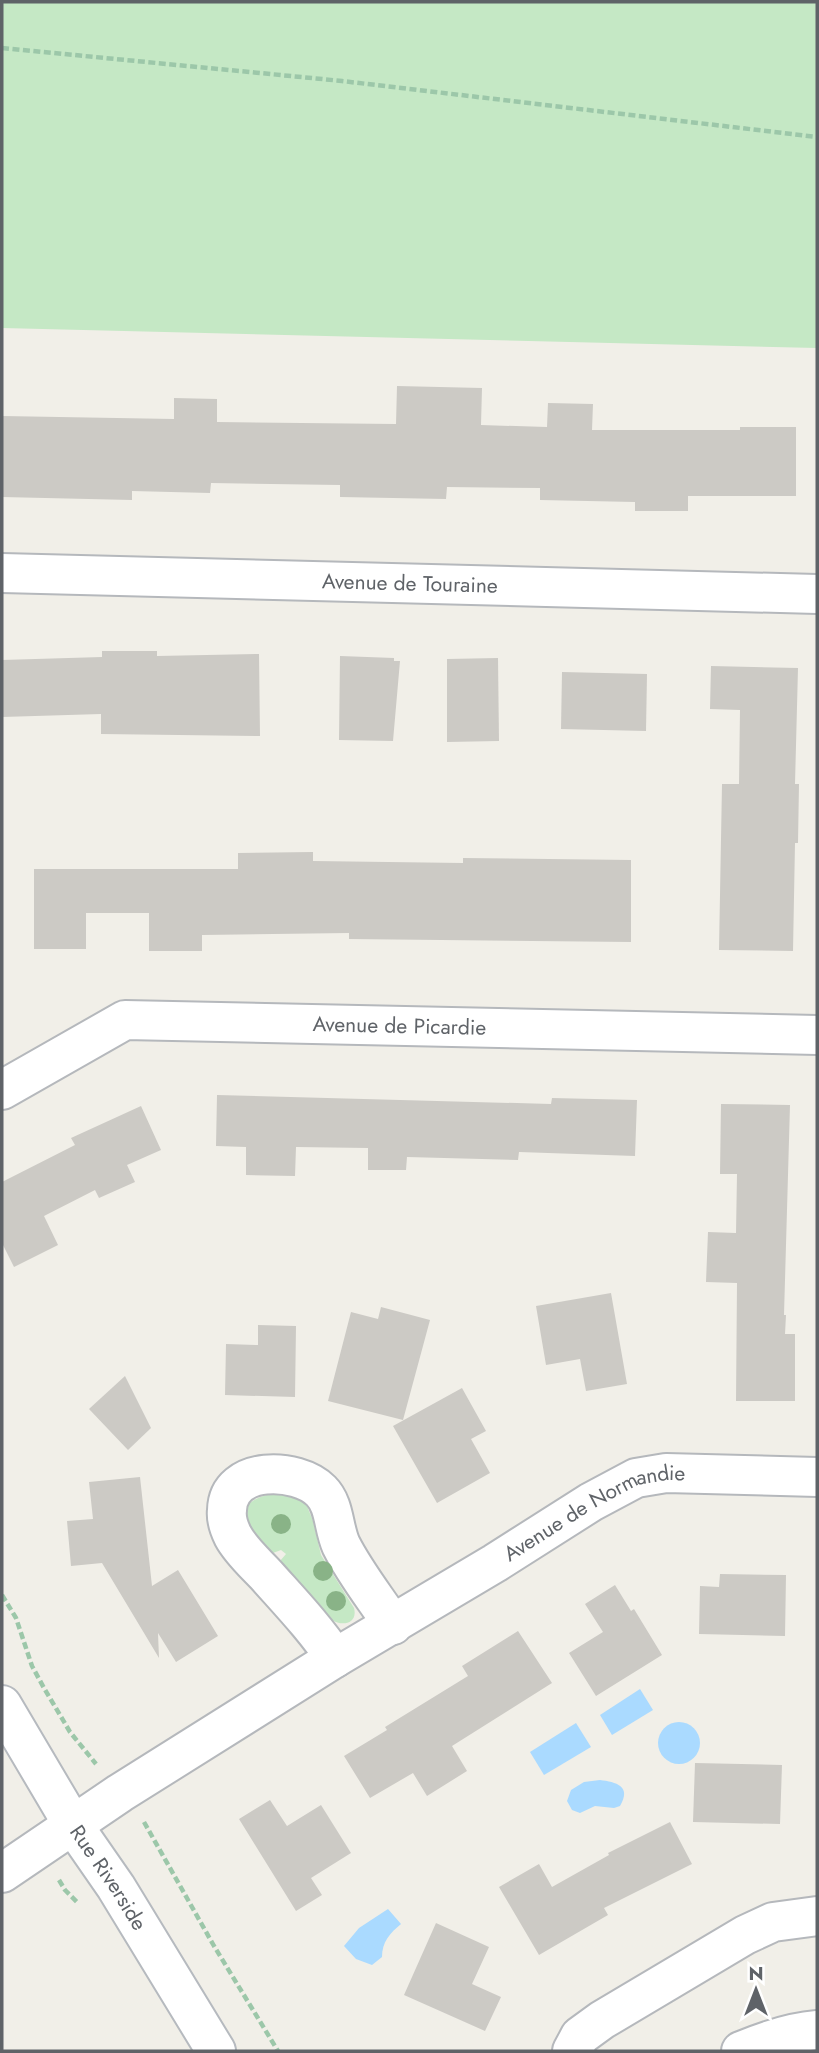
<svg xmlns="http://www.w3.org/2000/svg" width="819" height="2053" viewBox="0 0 819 2053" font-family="Jost,sans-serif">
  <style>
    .green { fill: #c5e8c5 }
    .water { fill: #aadaff }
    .building { fill: #cccac5 }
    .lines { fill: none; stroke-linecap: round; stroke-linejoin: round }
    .street-casing { stroke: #b5b8bc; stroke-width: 42 }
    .secondary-casing { stroke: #b6babf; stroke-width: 42 }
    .path { stroke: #9cc7a9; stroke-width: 4.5; stroke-dasharray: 7 3.5; stroke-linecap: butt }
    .street { stroke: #fff; stroke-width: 38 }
    .secondary { stroke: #fff; stroke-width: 38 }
    .tree { fill: #89b387 }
    .labels { text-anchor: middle; stroke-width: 5; stroke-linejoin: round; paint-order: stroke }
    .street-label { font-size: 21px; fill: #5f6368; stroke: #fff }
  </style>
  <rect width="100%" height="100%" fill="#f1efe8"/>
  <g class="green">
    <path d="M 2,2 L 817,2 L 817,348 L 2,328 Z"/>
    <path d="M 281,1493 L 296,1497 L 307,1506 L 313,1521 L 321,1555 L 354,1608 C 358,1623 343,1627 332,1620 L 280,1561 L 286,1554 L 281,1550 L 273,1553 L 247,1525 L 244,1518 L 247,1505 C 258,1496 268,1494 281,1493 Z"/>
  </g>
  <g class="water">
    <path d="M 640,1689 L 653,1710 L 612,1735 L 600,1715 Z"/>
    <circle cx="679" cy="1743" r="21"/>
    <path d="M 576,1723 L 591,1747 L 544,1775 L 530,1752 Z"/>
    <path d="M 600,1780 C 616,1782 632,1786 620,1806 L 614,1808 L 595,1806 L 580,1813 L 572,1810 L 567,1801 L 571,1790 L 584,1782 Z"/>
    <path d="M 388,1909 L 401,1924 C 390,1933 382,1942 382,1957 L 372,1965 L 356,1959 L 344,1946 L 359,1928 Z"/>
  </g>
  <g class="building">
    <path d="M 397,386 L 482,388 L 481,425 L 547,427 L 548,403 L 593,404 L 592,430 L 740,430 L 740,427 L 796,427 L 796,496 L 688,496 L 688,511 L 635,511 L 635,502 L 540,500 L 540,488 L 447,487 L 446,499 L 340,497 L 340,485 L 211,483 L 210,493 L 132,491 L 132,500 L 2,497 L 2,416 L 174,419 L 174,398 L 217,399 L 217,422 L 396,424 Z"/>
    <path d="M 102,651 L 157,651 L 157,656 L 259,654 L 260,736 L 101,734 L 101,714 L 2,717 L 2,660 L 102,657 Z"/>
    <path d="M 340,656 L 394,658 L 394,661 L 400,661 L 393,741 L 339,740 Z"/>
    <path d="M 498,658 L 499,741 L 447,742 L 447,659 Z"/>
    <path d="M 711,666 L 798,668 L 795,784 L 799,784 L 798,843 L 795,843 L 793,951 L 719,950 L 722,784 L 739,784 L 740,710 L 710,709 Z"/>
    <path d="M 562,672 L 647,674 L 646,731 L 561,729 Z"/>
    <path d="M 313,852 L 313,861 L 463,863 L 463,858 L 631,860 L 631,942 L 349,939 L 349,933 L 202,935 L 202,951 L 149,951 L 149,913 L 86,913 L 86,949 L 34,949 L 34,869 L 238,869 L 238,853 Z"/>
    <path d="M 217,1095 L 551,1104 L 552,1098 L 637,1100 L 635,1156 L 519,1152 L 518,1160 L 407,1157 L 406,1170 L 368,1170 L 368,1148 L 296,1147 L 295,1176 L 246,1175 L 246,1147 L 216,1146 Z"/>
    <path d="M 721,1104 L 790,1105 L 784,1315 L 786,1315 L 785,1334 L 795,1334 L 795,1401 L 736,1401 L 737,1283 L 706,1282 L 708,1232 L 736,1233 L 737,1174 L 720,1174 Z"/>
    <path d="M 141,1106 L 161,1150 L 127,1165 L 135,1182 L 99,1198 L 95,1190 L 44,1216 L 58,1245 L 14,1267 L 2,1243 L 2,1182 L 75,1145 L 71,1138 Z"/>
    <path d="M 611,1293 L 627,1384 L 586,1391 L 580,1359 L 546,1365 L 536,1306 Z"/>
    <path d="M 381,1307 L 430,1320 L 403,1420 L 328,1401 L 351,1312 L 378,1319 Z"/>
    <path d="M 258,1325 L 296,1326 L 295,1397 L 225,1395 L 226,1344 L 258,1345 Z"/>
    <path d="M 125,1376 L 151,1428 L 128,1450 L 89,1409 Z"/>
    <path d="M 462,1388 L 486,1431 L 471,1439 L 490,1473 L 437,1503 L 393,1426 Z"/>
    <path d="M 140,1477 L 152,1586 L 178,1570 L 218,1636 L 176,1662 L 158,1633 L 159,1658 L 102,1563 L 71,1566 L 67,1521 L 93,1519 L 89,1482 Z"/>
    <path d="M 720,1574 L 786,1575 L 785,1636 L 699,1634 L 700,1586 L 719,1587 Z"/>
    <path d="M 615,1585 L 631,1611 L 634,1609 L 662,1655 L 596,1696 L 569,1653 L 603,1632 L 585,1604 Z"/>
    <path d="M 518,1631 L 552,1683 L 452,1746 L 467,1771 L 427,1796 L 413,1773 L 370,1798 L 344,1756 L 387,1730 L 385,1727 L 468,1676 L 462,1666 Z"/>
    <path d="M 695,1763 L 782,1765 L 780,1824 L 693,1822 Z"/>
    <path d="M 270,1800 L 287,1826 L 321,1805 L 351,1853 L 311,1878 L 322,1895 L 296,1911 L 239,1819 Z"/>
    <path d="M 670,1822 L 692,1864 L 604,1908 L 608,1915 L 539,1955 L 499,1887 L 539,1864 L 552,1887 L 609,1855 L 608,1853 Z"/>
    <path d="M 436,1923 L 489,1947 L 472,1984 L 501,1997 L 485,2031 L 404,1995 Z"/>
  </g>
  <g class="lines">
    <defs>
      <g id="street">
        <path id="s1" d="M 2,573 L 817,594"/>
        <path id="s2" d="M 2,1090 L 125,1020 L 817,1035"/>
        <path d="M 335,1658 C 315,1628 291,1603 267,1576 C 256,1564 241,1551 233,1536 C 229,1528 226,1518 227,1510 C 228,1465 297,1467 321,1491 C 335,1505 333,1527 341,1545 C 355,1573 376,1599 393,1625"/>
        <path id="s3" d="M 2,1873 L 120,1793 L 335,1658 L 495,1563 L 591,1502 L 636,1478 L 666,1473 L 817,1477"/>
        <path d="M 572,2051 L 580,2036 L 602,2020 L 745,1935 L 773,1922 L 817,1916"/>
        <path d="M 741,2051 C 765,2041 791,2032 817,2030"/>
      </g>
      <g id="secondary">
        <path id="s4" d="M 2,1705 L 73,1825 L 116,1887 L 216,2051"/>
      </g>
    </defs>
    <use href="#street" class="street-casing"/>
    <use href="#secondary" class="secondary-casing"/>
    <g class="path">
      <path d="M 2,48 L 342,81 L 817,137"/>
      <path d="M 2,1595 L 16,1618 L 32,1666 L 44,1688 L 70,1732 L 96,1764"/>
      <path d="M 144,1822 L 214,1946 L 278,2051"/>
      <path d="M 59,1880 L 65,1890 L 78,1903"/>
    </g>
    <use href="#street" class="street"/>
    <use href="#secondary" class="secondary"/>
  </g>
  <g class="tree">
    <circle cx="281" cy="1524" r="10"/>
    <circle cx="323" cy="1571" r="10"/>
    <circle cx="336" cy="1601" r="10"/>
  </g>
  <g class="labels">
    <g class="street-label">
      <text dy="7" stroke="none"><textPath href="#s1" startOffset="408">Avenue de Touraine</textPath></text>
      <text dy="7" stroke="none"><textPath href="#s2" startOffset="416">Avenue de Picardie</textPath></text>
      <text dy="7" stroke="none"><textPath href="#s3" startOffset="696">Avenue de Normandie</textPath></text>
      <text dy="7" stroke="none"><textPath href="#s4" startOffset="203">Rue Riverside</textPath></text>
    </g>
  </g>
  <rect width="819" height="2053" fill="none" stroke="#5f6368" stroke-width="7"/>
  <g transform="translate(756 1990)" stroke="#ffffff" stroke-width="5" paint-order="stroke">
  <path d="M0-5L12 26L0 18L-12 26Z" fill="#5f6368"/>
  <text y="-10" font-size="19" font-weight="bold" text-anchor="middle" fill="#5f6368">N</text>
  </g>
</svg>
